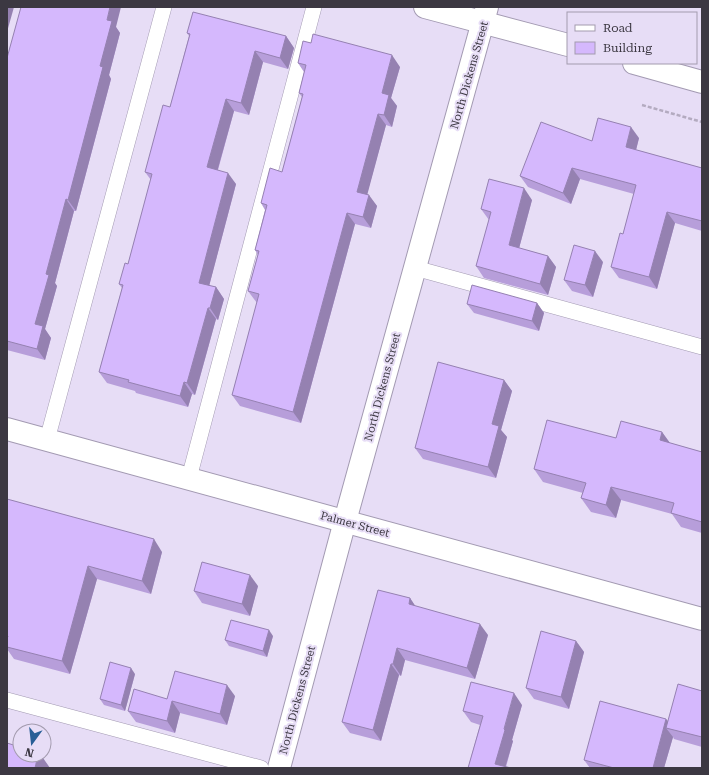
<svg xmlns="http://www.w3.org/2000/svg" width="709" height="775" viewBox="0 0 709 775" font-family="'Roboto Serif',serif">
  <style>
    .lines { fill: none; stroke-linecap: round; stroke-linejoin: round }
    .service-casing { stroke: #a39ab2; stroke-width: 16 }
    .minor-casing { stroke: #a39ab2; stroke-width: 24 }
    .path { stroke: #b4abc0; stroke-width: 2.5; stroke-dasharray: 4 2; stroke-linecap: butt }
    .service { stroke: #fff; stroke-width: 15 }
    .minor { stroke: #fff; stroke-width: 22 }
    .wall { fill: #b79eda }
    .shaded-wall { fill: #9581b1 }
    .building { fill: #d5b8fd; stroke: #9581b1 }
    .labels { text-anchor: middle; stroke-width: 4; stroke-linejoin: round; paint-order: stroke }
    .street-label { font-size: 11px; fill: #3c3842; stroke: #e7ddf6 }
  </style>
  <rect width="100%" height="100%" fill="#e7ddf6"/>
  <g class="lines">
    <defs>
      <g id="service">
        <path d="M 415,268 L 702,347"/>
        <path d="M 47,440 L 164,7"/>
        <path d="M 189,478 L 314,7"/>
        <path d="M 7,700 L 261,768"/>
      </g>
      <g id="minor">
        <path d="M 425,7 L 568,45"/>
        <path d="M 634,63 L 702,82"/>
        <path d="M 7,429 L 702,619"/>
        <path d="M 279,768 L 345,521 L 487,7"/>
      </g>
    </defs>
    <use href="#service" class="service-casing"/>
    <use href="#minor" class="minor-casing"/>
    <path class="path" d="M 642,105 L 702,122"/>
    <use href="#service" class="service"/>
    <use href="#minor" class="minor"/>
  </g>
  <g class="wall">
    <path d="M 116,27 L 120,33 L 109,75 L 111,79 L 76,211 L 74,211 L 55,283 L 57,286 L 45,329 L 51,338 L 45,360 L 7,350 L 7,58 Z"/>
    <path d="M 187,33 L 286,36 L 294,48 L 288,69 L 263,62 L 249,115 L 234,111 L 218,170 L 236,184 L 209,286 L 216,287 L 224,299 L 218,320 L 216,319 L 195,395 L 192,394 L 188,407 L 136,393 L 135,391 L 107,383 L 99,372 L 122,288 L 119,284 L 128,264 L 151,180 L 145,172 L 170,107 L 189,36 Z"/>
    <path d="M 298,63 L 400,67 L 391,98 L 397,106 L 392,127 L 386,125 L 367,194 L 377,206 L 371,228 L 355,224 L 301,423 L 240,406 L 232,395 L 257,303 L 248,291 L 258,255 L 255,250 L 265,210 L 261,203 L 282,172 L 302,97 L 299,93 L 304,72 Z"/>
    <path d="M 639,138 L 636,150 L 702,168 L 702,231 L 675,223 L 657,289 L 619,278 L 611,267 L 623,234 L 634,194 L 580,179 L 571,204 L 528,187 L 520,176 L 592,141 Z"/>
    <path d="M 532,200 L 519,248 L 548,256 L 556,267 L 548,295 L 484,278 L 476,266 L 489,220 L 481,209 Z"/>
    <path d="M 603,262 L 593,297 L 572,291 L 564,280 Z"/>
    <path d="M 537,303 L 544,313 L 539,331 L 474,313 L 467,304 Z"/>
    <path d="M 504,380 L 512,391 L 501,430 L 507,437 L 496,478 L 423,459 L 415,448 Z"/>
    <path d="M 662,432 L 670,443 L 702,452 L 702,533 L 681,527 L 672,514 L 621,500 L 616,518 L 591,512 L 581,498 L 583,493 L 543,482 L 534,469 L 616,438 Z"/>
    <path d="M 7,499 L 162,552 L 151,594 L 97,579 L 70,674 L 14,659 L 7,649 Z"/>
    <path d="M 258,586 L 250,616 L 202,603 L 194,591 Z"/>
    <path d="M 410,598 L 415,606 L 488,635 L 475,679 L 405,660 L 401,676 L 399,675 L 381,741 L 350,733 L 342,722 Z"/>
    <path d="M 273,636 L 267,657 L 229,646 L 225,640 Z"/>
    <path d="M 576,641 L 584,652 L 569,709 L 534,699 L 526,688 Z"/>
    <path d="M 135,674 L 125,711 L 104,705 L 100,699 Z"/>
    <path d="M 702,691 L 702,747 L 674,739 L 673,737 L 664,768 L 590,768 L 584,760 L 666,719 L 668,721 Z"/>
    <path d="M 235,696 L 227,725 L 180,713 L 175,733 L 136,722 L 128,711 L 167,699 Z"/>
    <path d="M 522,705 L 512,740 L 513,741 L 506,767 L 468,768 L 480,725 L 471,722 L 463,711 Z"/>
  </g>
  <g class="shaded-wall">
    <path d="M 7,7 L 14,7 L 7,32 Z"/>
    <path d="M 110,7 L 121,7 L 116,27 L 120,33 L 109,75 L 111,79 L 76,211 L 68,200 L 100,66 L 107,20 Z"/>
    <path d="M 286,36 L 294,48 L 288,69 L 280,58 Z"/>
    <path d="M 255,51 L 263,62 L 249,115 L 241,103 Z"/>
    <path d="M 392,55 L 400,67 L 391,98 L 397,106 L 392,127 L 384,115 L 382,93 Z"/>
    <path d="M 226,99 L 234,111 L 215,179 L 207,167 Z"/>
    <path d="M 378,114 L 386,125 L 365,203 L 357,192 Z"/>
    <path d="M 631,127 L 639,138 L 634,158 L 626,147 Z"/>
    <path d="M 572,168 L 580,179 L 571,204 L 563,193 Z"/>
    <path d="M 228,173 L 236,184 L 207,294 L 199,283 Z"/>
    <path d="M 524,188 L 532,200 L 517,256 L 509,245 Z"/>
    <path d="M 369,195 L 377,206 L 371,228 L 363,217 Z"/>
    <path d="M 66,199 L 74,211 L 55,283 L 57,286 L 45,329 L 51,338 L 45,360 L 37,349 L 35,324 L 46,274 Z"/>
    <path d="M 667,212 L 675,223 L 657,289 L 649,277 Z"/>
    <path d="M 347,213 L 355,224 L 301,423 L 293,412 Z"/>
    <path d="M 595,251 L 603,262 L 593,297 L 585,285 Z"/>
    <path d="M 548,256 L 556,267 L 548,295 L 540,284 Z"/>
    <path d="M 216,287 L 224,299 L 218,320 L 210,308 Z"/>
    <path d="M 537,303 L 544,313 L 539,331 L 532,321 Z"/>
    <path d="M 208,308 L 216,319 L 195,395 L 187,383 Z"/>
    <path d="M 504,380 L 512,391 L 501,430 L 507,437 L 496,478 L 488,467 L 492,424 Z"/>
    <path d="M 184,382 L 192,394 L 188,407 L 180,396 Z"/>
    <path d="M 662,432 L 672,446 L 660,440 Z"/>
    <path d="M 611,487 L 621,500 L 616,518 L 606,505 Z"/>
    <path d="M 154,539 L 162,552 L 151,594 L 142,581 Z"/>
    <path d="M 88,566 L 97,579 L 70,674 L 62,661 Z"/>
    <path d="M 250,575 L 258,586 L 250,616 L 242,604 Z"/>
    <path d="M 410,598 L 418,610 L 409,604 Z"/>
    <path d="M 480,624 L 488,635 L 475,679 L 467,668 Z"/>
    <path d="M 269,630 L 273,636 L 267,657 L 263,651 Z"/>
    <path d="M 576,641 L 584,652 L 569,709 L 561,697 Z"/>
    <path d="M 397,648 L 405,660 L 401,676 L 393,664 Z"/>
    <path d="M 391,664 L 399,675 L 381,741 L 373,730 Z"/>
    <path d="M 131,668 L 135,674 L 125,711 L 121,705 Z"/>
    <path d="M 227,685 L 235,696 L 227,725 L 220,714 Z"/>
    <path d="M 514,693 L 522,705 L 512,740 L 513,741 L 505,768 L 495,764 Z"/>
    <path d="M 172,701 L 180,713 L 175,733 L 167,721 Z"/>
    <path d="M 666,719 L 674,730 L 666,728 L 673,737 L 664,768 L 653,768 Z"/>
    <path d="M 38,755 L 41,755 L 50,768 L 35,768 Z"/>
  </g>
  <g class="building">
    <path d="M 21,7 L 110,7 L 107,20 L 112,21 L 100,66 L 103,67 L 68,200 L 66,199 L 46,274 L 49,275 L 35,324 L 43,326 L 37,349 L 7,341 L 7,58 Z"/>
    <path d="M 193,12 L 286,36 L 280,58 L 255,51 L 241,103 L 226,99 L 207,167 L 228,173 L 199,283 L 216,287 L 210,308 L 208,308 L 187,383 L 184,382 L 180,396 L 128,382 L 129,380 L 99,372 L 123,285 L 119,284 L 125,263 L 128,264 L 152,174 L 145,172 L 163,105 L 170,107 L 190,34 L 187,33 Z"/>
    <path d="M 313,34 L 392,55 L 382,93 L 389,95 L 384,115 L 378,114 L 357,192 L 369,195 L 363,217 L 347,213 L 293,412 L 232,395 L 259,294 L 248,291 L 259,251 L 255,250 L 267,205 L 261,203 L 270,168 L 282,172 L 303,94 L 299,93 L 306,65 L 298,63 L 303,41 L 311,43 Z"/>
    <path d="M 598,118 L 631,127 L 626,147 L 702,168 L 702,221 L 667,212 L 649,277 L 611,267 L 620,233 L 623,234 L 636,185 L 572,168 L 563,193 L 520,176 L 541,122 L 592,141 Z"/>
    <path d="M 489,179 L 524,188 L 509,245 L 548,256 L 540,284 L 476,266 L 491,212 L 481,209 Z"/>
    <path d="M 574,245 L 595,251 L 585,285 L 564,280 Z"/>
    <path d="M 472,285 L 537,303 L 532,321 L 467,304 Z"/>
    <path d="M 438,362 L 504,380 L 492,424 L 499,426 L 488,467 L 415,448 Z"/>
    <path d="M 547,420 L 616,438 L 621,421 L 662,432 L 660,440 L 702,452 L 702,522 L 671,513 L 674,503 L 611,487 L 606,505 L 581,498 L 586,483 L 534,469 Z"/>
    <path d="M 7,499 L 154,539 L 142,581 L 88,566 L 62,661 L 7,647 L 7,639 L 8,636 L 7,636 Z"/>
    <path d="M 202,562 L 250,575 L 242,604 L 194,591 Z"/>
    <path d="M 378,590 L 410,598 L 409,604 L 480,624 L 467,668 L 397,648 L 393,664 L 391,664 L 373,730 L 342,722 Z"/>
    <path d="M 231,620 L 269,630 L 263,651 L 225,640 Z"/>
    <path d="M 541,631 L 576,641 L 561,697 L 526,688 Z"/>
    <path d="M 110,662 L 131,668 L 121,705 L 100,699 Z"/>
    <path d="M 175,671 L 227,685 L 220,714 L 172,701 L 167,721 L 128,711 L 134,689 L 167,699 Z"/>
    <path d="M 471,682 L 514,693 L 504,729 L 505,730 L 495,764 L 511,768 L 468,768 L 483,716 L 463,711 Z"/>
    <path d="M 678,684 L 702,691 L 702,737 L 666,728 Z"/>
    <path d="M 600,701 L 666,719 L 653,768 L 614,768 L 584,760 Z"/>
    <path d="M 7,743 L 20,747 L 20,755 L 38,755 L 35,768 L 7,768 Z"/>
  </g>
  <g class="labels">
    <g class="street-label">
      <text transform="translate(469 75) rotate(-74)" y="4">North Dickens Street</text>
      <text transform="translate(382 387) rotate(-75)" y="4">North Dickens Street</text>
      <text transform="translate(355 524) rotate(15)" y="4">Palmer Street</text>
      <text transform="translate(297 700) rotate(-75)" y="4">North Dickens Street</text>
    </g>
  </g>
  <rect width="709" height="775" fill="none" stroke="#3c3842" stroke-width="16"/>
  <rect x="567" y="12" width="130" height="52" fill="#e7ddf6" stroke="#a39bae"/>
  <rect x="575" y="25" width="20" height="6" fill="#ffffff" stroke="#a39bae"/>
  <text x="603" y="32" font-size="12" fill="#3c3842">Road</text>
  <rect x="575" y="42" width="20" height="12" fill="#d5b8fd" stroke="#a39bae"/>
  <text x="603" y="52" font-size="12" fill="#3c3842">Building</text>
  <g transform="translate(32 743) rotate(195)"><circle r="19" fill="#e7ddf6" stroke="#a39bae"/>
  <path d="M0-3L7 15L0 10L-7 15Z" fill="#285e96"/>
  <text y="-6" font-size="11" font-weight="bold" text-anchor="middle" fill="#3c3842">N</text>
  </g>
</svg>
